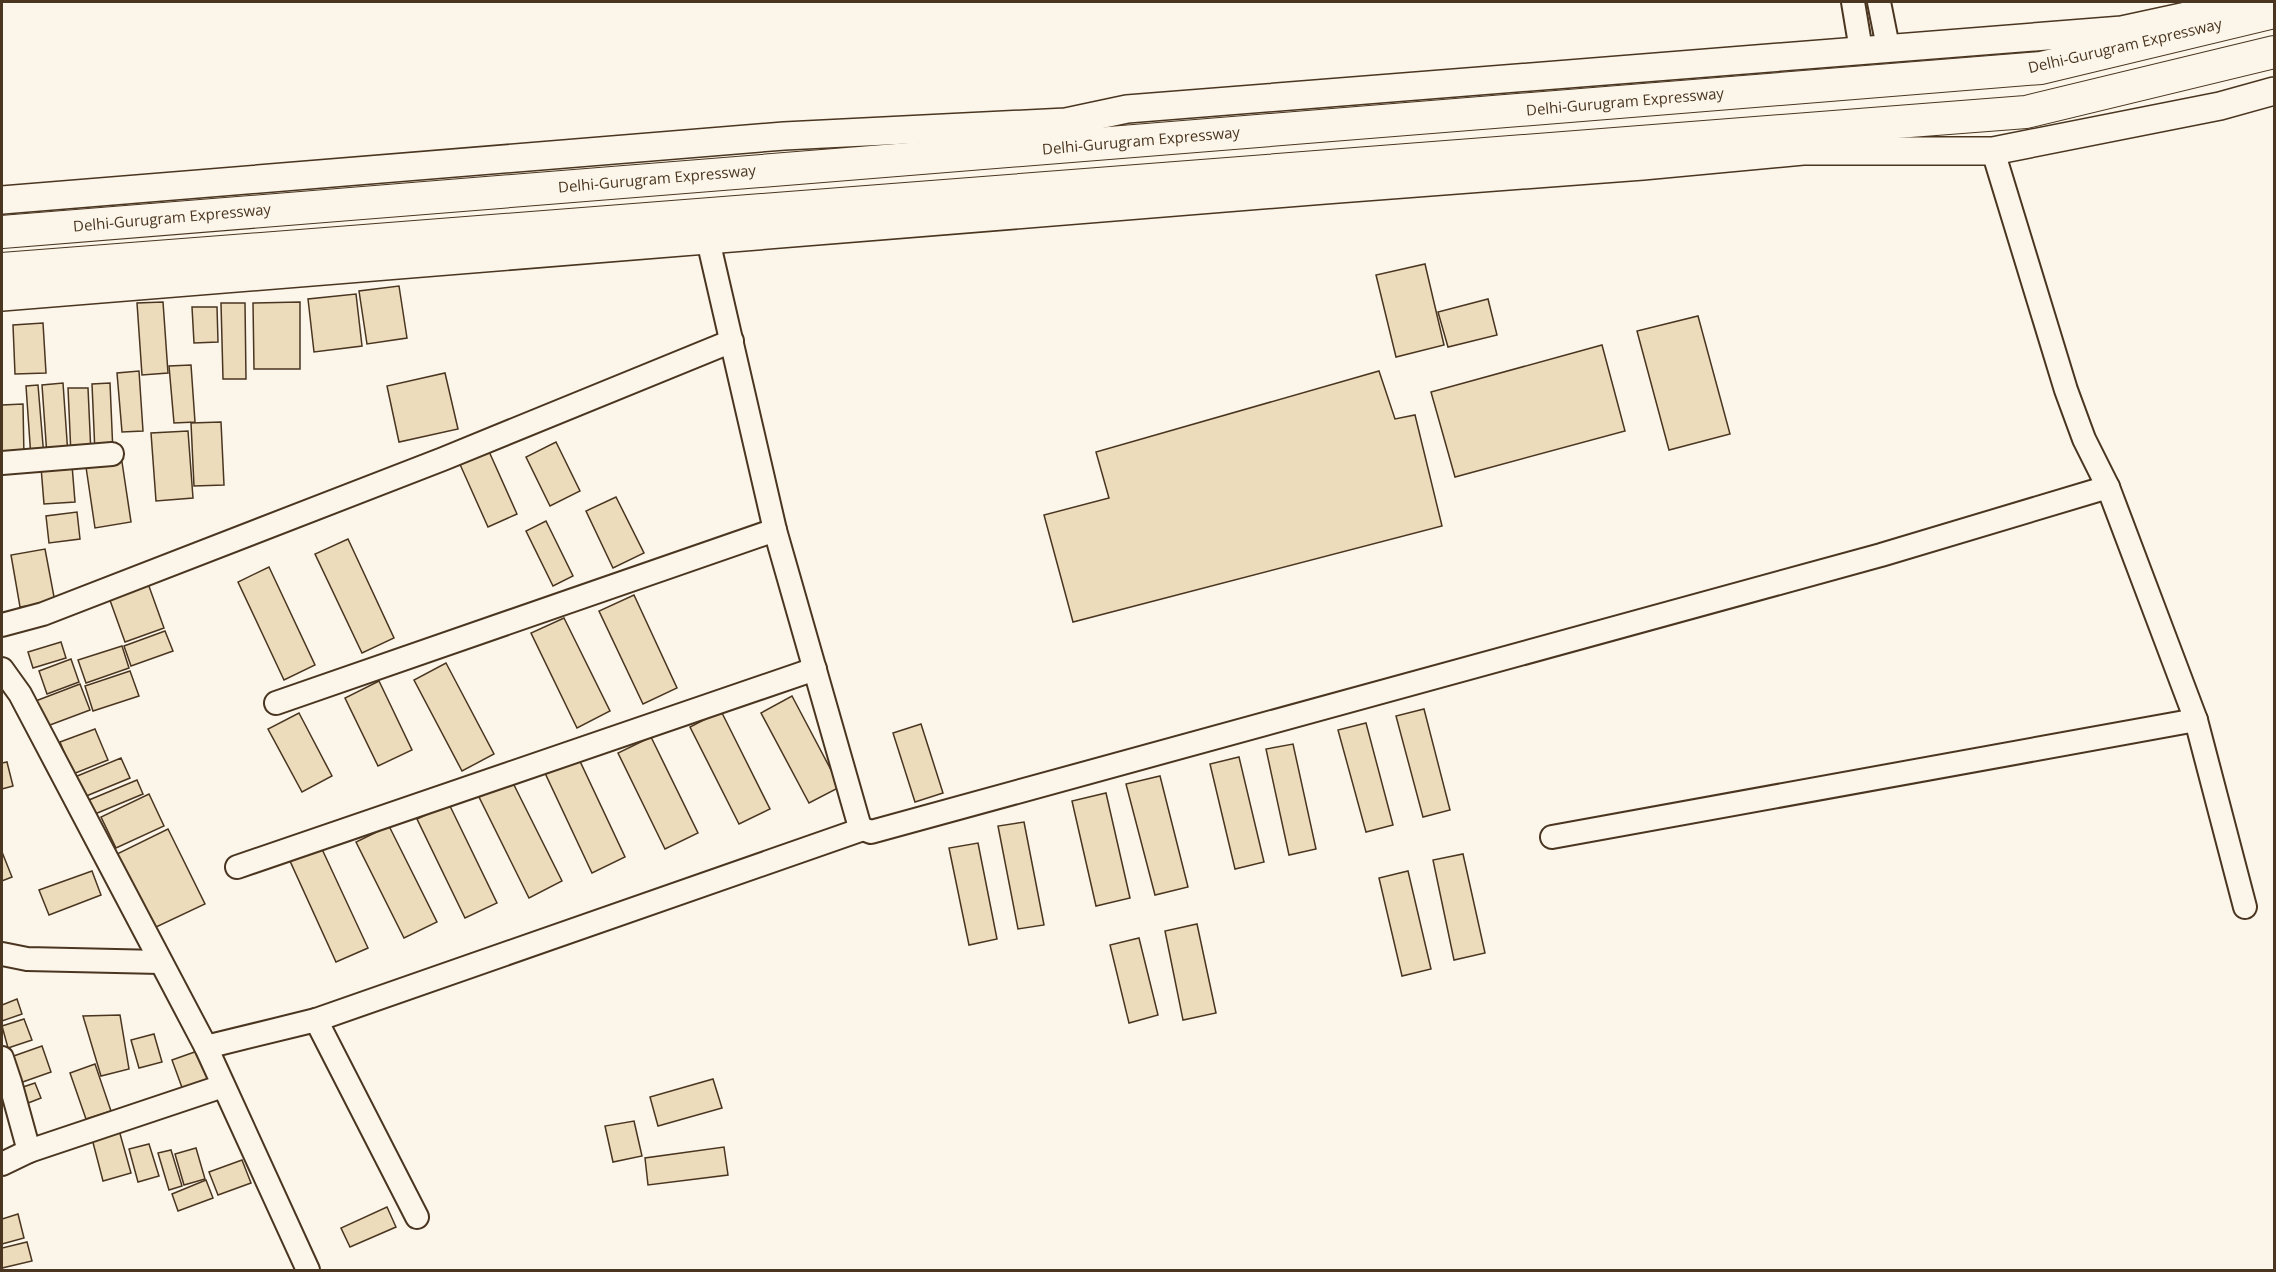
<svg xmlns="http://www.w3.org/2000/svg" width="2276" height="1272" viewBox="0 0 2276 1272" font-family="'Open Sans',sans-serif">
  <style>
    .building { fill: #ecdcbc; stroke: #4a3520; stroke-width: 1.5 }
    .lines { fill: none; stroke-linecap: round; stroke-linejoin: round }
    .minor-casing { stroke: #4a3520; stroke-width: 26 }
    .major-casing { stroke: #4a3520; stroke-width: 30 }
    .highway-casing { stroke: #4a3520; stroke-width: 34 }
    .minor { stroke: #fbf6e9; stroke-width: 22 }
    .major { stroke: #fbf6e9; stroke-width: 27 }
    .highway { stroke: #fbf6e9; stroke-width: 32 }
    .labels { text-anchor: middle; stroke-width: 4.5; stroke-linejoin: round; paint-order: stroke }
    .street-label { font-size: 15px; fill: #4a3520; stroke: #fbf6e9 }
  </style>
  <rect width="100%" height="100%" fill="#fbf6e9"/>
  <g class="building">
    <path d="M 1425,264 L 1444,345 L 1396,357 L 1376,275 Z"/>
    <path d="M 399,286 L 407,338 L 367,344 L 359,291 Z"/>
    <path d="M 356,294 L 362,346 L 314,352 L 308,299 Z"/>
    <path d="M 1488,299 L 1497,335 L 1448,347 L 1438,312 Z"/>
    <path d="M 163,302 L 168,373 L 142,375 L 137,303 Z"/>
    <path d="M 300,302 L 300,369 L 254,369 L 253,303 Z"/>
    <path d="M 221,303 L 245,303 L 246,379 L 223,379 Z"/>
    <path d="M 192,307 L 217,307 L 218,342 L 194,343 Z"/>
    <path d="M 1698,316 L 1730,434 L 1669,450 L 1637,331 Z"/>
    <path d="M 43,323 L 46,373 L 15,374 L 13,325 Z"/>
    <path d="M 1602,345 L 1625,431 L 1455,477 L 1431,392 Z"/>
    <path d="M 191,365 L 195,422 L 174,423 L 169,366 Z"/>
    <path d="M 139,371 L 143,431 L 122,432 L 117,373 Z"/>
    <path d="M 1379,371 L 1395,419 L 1415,415 L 1442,526 L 1073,622 L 1044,515 L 1109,498 L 1096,452 Z"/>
    <path d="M 445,373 L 458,429 L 399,442 L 387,386 Z"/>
    <path d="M 63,383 L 68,455 L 47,456 L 42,385 Z"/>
    <path d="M 110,383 L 113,453 L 95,453 L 92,384 Z"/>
    <path d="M 38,385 L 44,457 L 31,458 L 26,386 Z"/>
    <path d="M 68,388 L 88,388 L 91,454 L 71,455 Z"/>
    <path d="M 23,404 L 24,458 L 2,459 L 2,405 Z"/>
    <path d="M 221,422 L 224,485 L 194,486 L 191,423 Z"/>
    <path d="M 188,431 L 193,498 L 156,501 L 151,433 Z"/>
    <path d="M 556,442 L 580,491 L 550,506 L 526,457 Z"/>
    <path d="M 487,447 L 517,514 L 488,527 L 458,460 Z"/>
    <path d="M 122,462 L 131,522 L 95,528 L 86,467 Z"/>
    <path d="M 72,465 L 75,502 L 44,504 L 41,467 Z"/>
    <path d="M 616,497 L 644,553 L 613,568 L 586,511 Z"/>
    <path d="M 77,512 L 80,539 L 49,543 L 46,516 Z"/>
    <path d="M 546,521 L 573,576 L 553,586 L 526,531 Z"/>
    <path d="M 348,539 L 394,638 L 362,653 L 315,554 Z"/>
    <path d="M 45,549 L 55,602 L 20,607 L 11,555 Z"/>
    <path d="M 269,567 L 315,665 L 284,680 L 238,582 Z"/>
    <path d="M 146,578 L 164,628 L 125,642 L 107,592 Z"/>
    <path d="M 634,595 L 677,688 L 643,704 L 599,611 Z"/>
    <path d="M 564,618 L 610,711 L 577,728 L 531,633 Z"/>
    <path d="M 165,631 L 173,651 L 131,666 L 124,646 Z"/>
    <path d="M 61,642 L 66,658 L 33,668 L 28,652 Z"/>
    <path d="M 122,646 L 129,668 L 86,683 L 78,660 Z"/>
    <path d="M 71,659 L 79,682 L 47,694 L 39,671 Z"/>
    <path d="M 446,663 L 494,754 L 462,771 L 414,680 Z"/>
    <path d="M 130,671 L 139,696 L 93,711 L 85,686 Z"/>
    <path d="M 379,681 L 412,750 L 378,766 L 345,698 Z"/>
    <path d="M 80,684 L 90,710 L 42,728 L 33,702 Z"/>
    <path d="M 792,696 L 840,787 L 809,803 L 761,713 Z"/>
    <path d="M 1424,709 L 1450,810 L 1423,817 L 1396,716 Z"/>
    <path d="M 721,711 L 770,809 L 739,824 L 690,727 Z"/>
    <path d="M 299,713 L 332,776 L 302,792 L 268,729 Z"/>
    <path d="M 1366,723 L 1393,825 L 1366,832 L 1338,730 Z"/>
    <path d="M 921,724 L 943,793 L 915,802 L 893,733 Z"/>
    <path d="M 95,729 L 108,760 L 73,774 L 60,742 Z"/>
    <path d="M 651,737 L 698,833 L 665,849 L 618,753 Z"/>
    <path d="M 1293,744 L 1316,849 L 1289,855 L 1266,749 Z"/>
    <path d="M 578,757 L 625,857 L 592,873 L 545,773 Z"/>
    <path d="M 1239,757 L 1264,862 L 1235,869 L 1210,764 Z"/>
    <path d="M 121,758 L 130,778 L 79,799 L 70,779 Z"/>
    <path d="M 7,762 L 13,786 L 2,789 L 2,763 Z"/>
    <path d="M 1160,776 L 1188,887 L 1155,895 L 1126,784 Z"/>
    <path d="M 137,780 L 143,794 L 95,814 L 89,800 Z"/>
    <path d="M 512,781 L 562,881 L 529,898 L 479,797 Z"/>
    <path d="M 1106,793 L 1130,898 L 1096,906 L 1072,801 Z"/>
    <path d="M 149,794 L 164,826 L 116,848 L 101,817 Z"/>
    <path d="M 449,804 L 497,903 L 465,918 L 417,819 Z"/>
    <path d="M 1024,822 L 1044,925 L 1018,929 L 998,826 Z"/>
    <path d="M 389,826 L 437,922 L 404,938 L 356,842 Z"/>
    <path d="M 168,829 L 205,904 L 154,928 L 117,854 Z"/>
    <path d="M 978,843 L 997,939 L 969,945 L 949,848 Z"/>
    <path d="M 321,847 L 368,948 L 336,962 L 290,861 Z"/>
    <path d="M 2,852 L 12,877 L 2,881 Z"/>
    <path d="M 1463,854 L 1485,953 L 1454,960 L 1433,860 Z"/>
    <path d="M 92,871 L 101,895 L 49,915 L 39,890 Z"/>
    <path d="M 1408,871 L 1431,969 L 1402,976 L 1379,878 Z"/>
    <path d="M 1197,924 L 1216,1013 L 1183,1020 L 1165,931 Z"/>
    <path d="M 1139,938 L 1158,1015 L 1129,1023 L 1110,945 Z"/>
    <path d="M 17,999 L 22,1014 L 2,1021 L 2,1005 Z"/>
    <path d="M 120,1015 L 129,1069 L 101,1076 L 83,1016 Z"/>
    <path d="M 24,1019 L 32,1040 L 8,1048 L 2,1026 Z"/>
    <path d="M 154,1034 L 162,1062 L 139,1068 L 131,1040 Z"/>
    <path d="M 42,1046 L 51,1072 L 17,1084 L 8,1058 Z"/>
    <path d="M 203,1049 L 215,1082 L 184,1093 L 172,1060 Z"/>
    <path d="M 95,1064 L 111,1111 L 86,1119 L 70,1073 Z"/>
    <path d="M 713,1079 L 722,1108 L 658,1126 L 650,1097 Z"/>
    <path d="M 35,1083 L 41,1098 L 23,1105 L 17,1089 Z"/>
    <path d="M 634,1121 L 642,1156 L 613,1162 L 605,1126 Z"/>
    <path d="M 117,1123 L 131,1173 L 103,1181 L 90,1131 Z"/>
    <path d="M 149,1144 L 159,1176 L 138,1182 L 129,1149 Z"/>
    <path d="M 724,1147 L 728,1175 L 648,1185 L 645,1158 Z"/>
    <path d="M 196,1148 L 205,1179 L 184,1185 L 175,1154 Z"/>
    <path d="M 171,1150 L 182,1186 L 169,1190 L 158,1153 Z"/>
    <path d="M 242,1160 L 251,1183 L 218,1195 L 209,1172 Z"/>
    <path d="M 206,1180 L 213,1198 L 178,1211 L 172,1194 Z"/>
    <path d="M 387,1207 L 396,1227 L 350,1247 L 341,1228 Z"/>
    <path d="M 18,1214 L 24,1238 L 2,1244 L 2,1219 Z"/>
    <path d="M 27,1242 L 32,1261 L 2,1268 L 2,1248 Z"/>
  </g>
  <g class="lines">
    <defs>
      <g id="minor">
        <path d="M 1853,2 L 1861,50"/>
        <path d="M 1879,2 L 1888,47"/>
        <path d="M 1993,151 L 2066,390 L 2084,439 L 2108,487 L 2196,720 L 2245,907"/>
        <path d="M 708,240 L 775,530 L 859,824 L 863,829 L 871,832 L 1881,555 L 2108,487"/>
        <path d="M 2,463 L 112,454"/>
        <path d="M 2,625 L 43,614 L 443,459 L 732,341"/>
        <path d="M 2,669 L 20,694 L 206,1047 L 308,1270"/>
        <path d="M 276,703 L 775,530"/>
        <path d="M 1552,837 L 2196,720"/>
        <path d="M 237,867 L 815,669"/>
        <path d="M 2,954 L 27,959 L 160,962"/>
        <path d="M 316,1020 L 417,1217"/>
        <path d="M 206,1047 L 316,1020 L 863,829"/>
        <path d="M 2,1058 L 10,1082 L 29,1151"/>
        <path d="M 2,1164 L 29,1151 L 223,1086"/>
      </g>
      <g id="major">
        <path d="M 2,200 L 784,136 L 1066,122 L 1127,109 L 2122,30 L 2237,5"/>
        <path d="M 2,297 L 1325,190 L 1643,166 L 1803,151 L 1993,151 L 2220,106 L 2274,91"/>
      </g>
      <g id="highway">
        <path d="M 2,232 L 2041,68 L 2274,12"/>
        <path d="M 2,269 L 2026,112 L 2274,52"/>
      </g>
    </defs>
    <use href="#minor" class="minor-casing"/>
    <use href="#major" class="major-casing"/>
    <use href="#highway" class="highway-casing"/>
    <use href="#minor" class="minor"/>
    <use href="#major" class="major"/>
    <use href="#highway" class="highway"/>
  </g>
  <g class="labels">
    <g class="street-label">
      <text transform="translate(2125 46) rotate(-13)" y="5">Delhi-Gurugram Expressway</text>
      <text transform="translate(1625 102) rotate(-5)" y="5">Delhi-Gurugram Expressway</text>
      <text transform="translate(1141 141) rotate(-5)" y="5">Delhi-Gurugram Expressway</text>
      <text transform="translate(657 179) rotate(-5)" y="5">Delhi-Gurugram Expressway</text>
      <text transform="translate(172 218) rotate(-5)" y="5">Delhi-Gurugram Expressway</text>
    </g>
  </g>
  <rect width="2276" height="1272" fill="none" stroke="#4a3520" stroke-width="6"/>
</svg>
